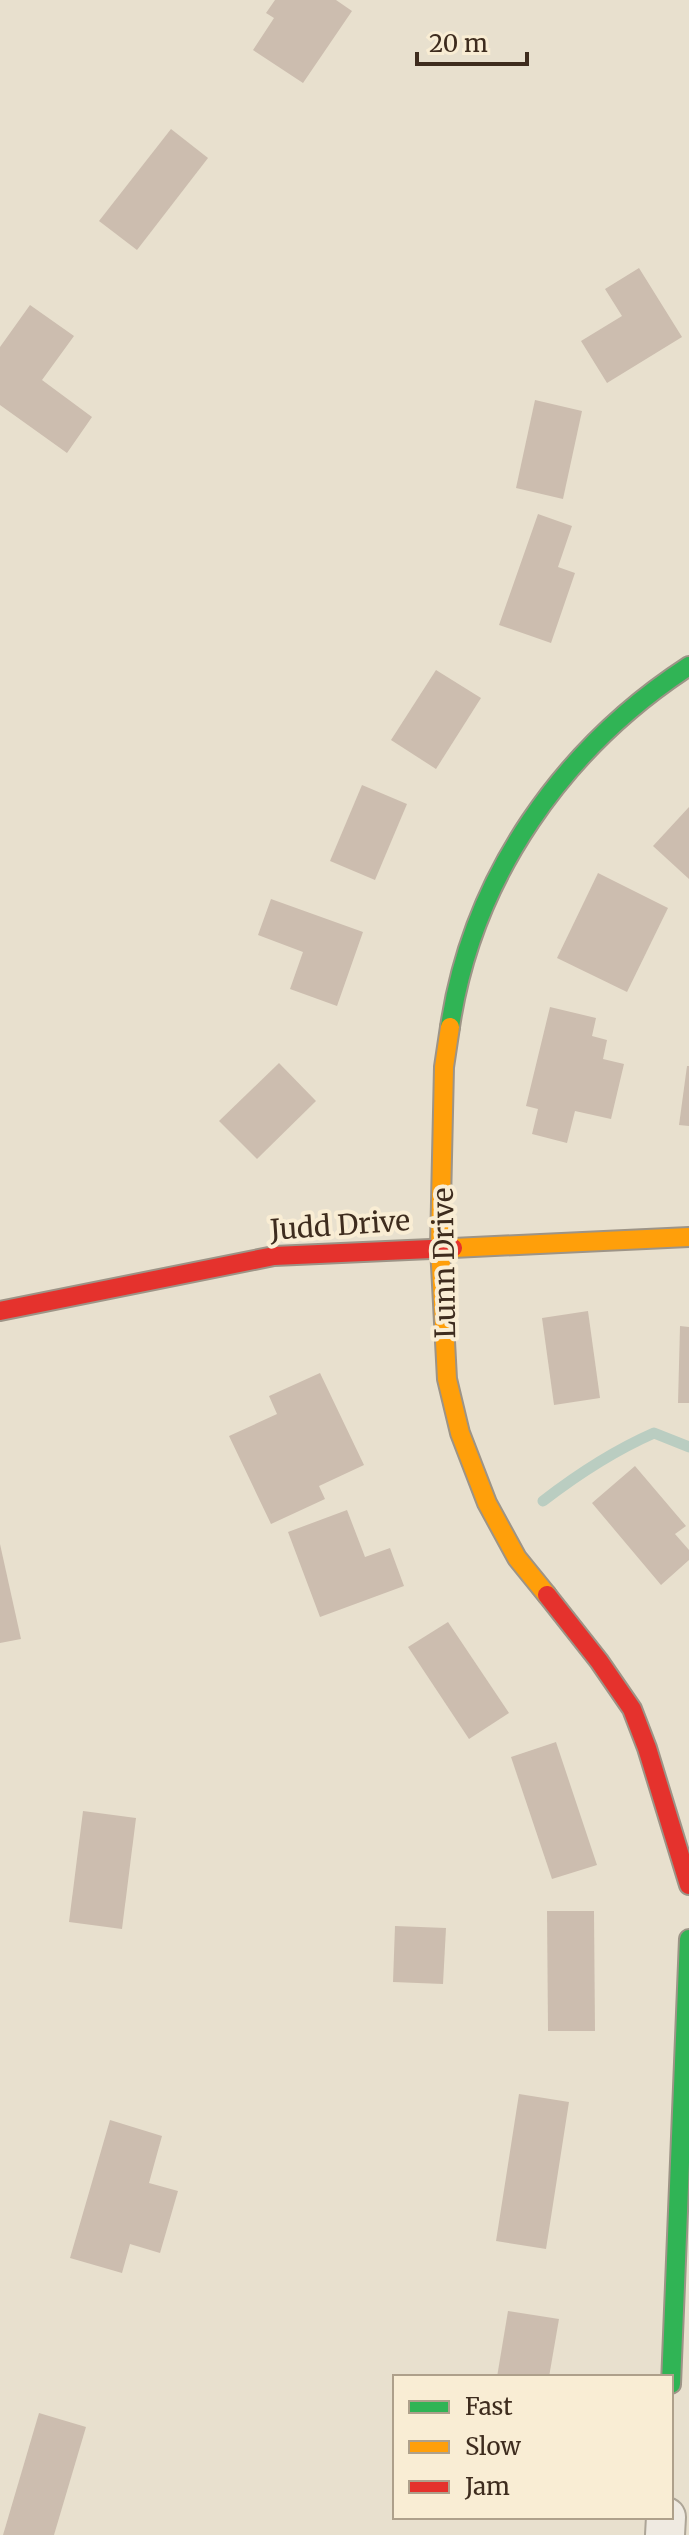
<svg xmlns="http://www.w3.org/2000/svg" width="689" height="2535" viewBox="0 0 689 2535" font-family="Merriweather,serif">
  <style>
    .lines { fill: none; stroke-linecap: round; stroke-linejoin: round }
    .stream { stroke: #bacdc1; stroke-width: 11 }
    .building { fill: #ccbdaf }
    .street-casing { stroke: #ada597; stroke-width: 42 }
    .fast-casing { stroke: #9d9487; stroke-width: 22 }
    .slow-casing { stroke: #9d9487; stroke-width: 22 }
    .jam-casing { stroke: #9d9487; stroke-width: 22 }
    .street { stroke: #efeae1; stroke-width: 38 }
    .fast { stroke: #30b455; stroke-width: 18 }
    .slow { stroke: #ff9f0a; stroke-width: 18 }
    .jam { stroke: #e5322d; stroke-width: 18 }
    .labels { text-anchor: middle; stroke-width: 8; stroke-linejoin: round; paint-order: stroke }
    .street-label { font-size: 28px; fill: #3e2c1e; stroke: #f9edd4 }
  </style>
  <rect width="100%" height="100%" fill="#e8e0ce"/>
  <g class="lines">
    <path class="stream" d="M 543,1501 C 578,1474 613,1451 654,1433 L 689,1447"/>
  </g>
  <g class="building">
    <path d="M 275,0 L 336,0 L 352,11 L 303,83 L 253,50 L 274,18 L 266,13 Z"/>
    <path d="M 171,129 L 208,158 L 137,250 L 99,221 Z"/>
    <path d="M 639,268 L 682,337 L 607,383 L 581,341 L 622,316 L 605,289 Z"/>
    <path d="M 30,305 L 74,336 L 42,380 L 92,417 L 67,453 L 0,405 L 0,347 Z"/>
    <path d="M 535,400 L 582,411 L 563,499 L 516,488 Z"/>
    <path d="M 538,514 L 572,526 L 558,567 L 575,573 L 551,643 L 499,625 Z"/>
    <path d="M 436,670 L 481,698 L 436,769 L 391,740 Z"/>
    <path d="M 362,785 L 407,804 L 375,880 L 330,861 Z"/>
    <path d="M 689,807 L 689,879 L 653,846 Z"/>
    <path d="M 598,873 L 668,908 L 627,992 L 557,958 Z"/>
    <path d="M 271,899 L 363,932 L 337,1006 L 290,989 L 303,952 L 258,935 Z"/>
    <path d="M 550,1007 L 596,1018 L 592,1036 L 607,1040 L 603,1059 L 624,1064 L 611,1119 L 575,1111 L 567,1143 L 532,1134 L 538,1109 L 526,1106 Z"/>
    <path d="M 279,1063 L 316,1101 L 257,1159 L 219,1121 Z"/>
    <path d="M 687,1066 L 689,1066 L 689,1126 L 679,1125 Z"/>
    <path d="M 588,1311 L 600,1398 L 554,1405 L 542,1318 Z"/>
    <path d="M 680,1326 L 689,1327 L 689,1403 L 678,1403 Z"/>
    <path d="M 320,1373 L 364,1465 L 319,1486 L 325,1499 L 271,1524 L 229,1436 L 277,1414 L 269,1396 Z"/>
    <path d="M 635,1466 L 686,1526 L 675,1534 L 689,1550 L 689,1560 L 661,1585 L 592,1503 Z"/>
    <path d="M 347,1510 L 365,1557 L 390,1548 L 404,1586 L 320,1617 L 288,1532 Z"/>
    <path d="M 0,1544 L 21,1639 L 0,1643 Z"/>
    <path d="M 448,1622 L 509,1713 L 469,1739 L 408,1647 Z"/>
    <path d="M 556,1742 L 597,1865 L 552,1879 L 511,1757 Z"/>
    <path d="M 83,1811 L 136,1818 L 122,1929 L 69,1922 Z"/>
    <path d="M 547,1911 L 594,1911 L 595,2031 L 548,2031 Z"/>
    <path d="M 395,1926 L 446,1928 L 443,1984 L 393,1982 Z"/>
    <path d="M 519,2094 L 569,2102 L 546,2249 L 496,2241 Z"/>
    <path d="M 110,2120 L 162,2136 L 149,2183 L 178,2191 L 160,2253 L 130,2244 L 122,2273 L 70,2258 Z"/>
    <path d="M 508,2311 L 559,2319 L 549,2377 L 497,2377 Z"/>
    <path d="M 39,2413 L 86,2427 L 54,2535 L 3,2535 Z"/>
  </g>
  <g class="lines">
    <defs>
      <path id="street" d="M 665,2535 L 666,2517"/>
      <g id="fast">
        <path d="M 450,1027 C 472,877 563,748 689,666"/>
        <path d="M 671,2384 L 689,1939"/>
      </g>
      <g id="slow">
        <path d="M 450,1027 L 444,1067 L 440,1247 L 447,1379 L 460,1433 L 487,1503 L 517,1558 L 547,1595"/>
        <path d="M 453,1248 L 689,1237"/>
      </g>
      <g id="jam">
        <path d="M 0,1311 L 274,1256 L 453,1248"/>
        <path d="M 547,1595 L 599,1661 L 632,1709 L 647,1748 L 689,1885"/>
      </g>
    </defs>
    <use href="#street" class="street-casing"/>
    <use href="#fast" class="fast-casing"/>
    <use href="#slow" class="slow-casing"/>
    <use href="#jam" class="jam-casing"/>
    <use href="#street" class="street"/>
    <use href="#fast" class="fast"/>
    <use href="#slow" class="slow"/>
    <use href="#jam" class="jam"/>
  </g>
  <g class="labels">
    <g class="street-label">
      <text transform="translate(340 1225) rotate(-4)" y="10">Judd Drive</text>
      <text transform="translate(444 1263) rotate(-91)" y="10">Lunn Drive</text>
    </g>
  </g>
  <rect x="393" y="2375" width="280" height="144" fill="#f9edd4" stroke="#aea08b" stroke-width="2"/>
  <rect x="409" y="2401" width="40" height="12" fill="#30b455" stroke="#aea08b" stroke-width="2"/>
  <text x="465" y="2415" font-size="24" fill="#3e2c1e">Fast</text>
  <rect x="409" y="2441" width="40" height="12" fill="#ff9f0a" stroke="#aea08b" stroke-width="2"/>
  <text x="465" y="2455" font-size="24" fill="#3e2c1e">Slow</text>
  <rect x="409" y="2481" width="40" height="12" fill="#e5322d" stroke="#aea08b" stroke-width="2"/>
  <text x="465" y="2495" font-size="24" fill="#3e2c1e">Jam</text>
  <path d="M417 52v12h110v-12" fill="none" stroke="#3e2c1e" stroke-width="4"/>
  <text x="429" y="52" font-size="24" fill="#3e2c1e" stroke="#f9edd4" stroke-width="6" paint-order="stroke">20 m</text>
</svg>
